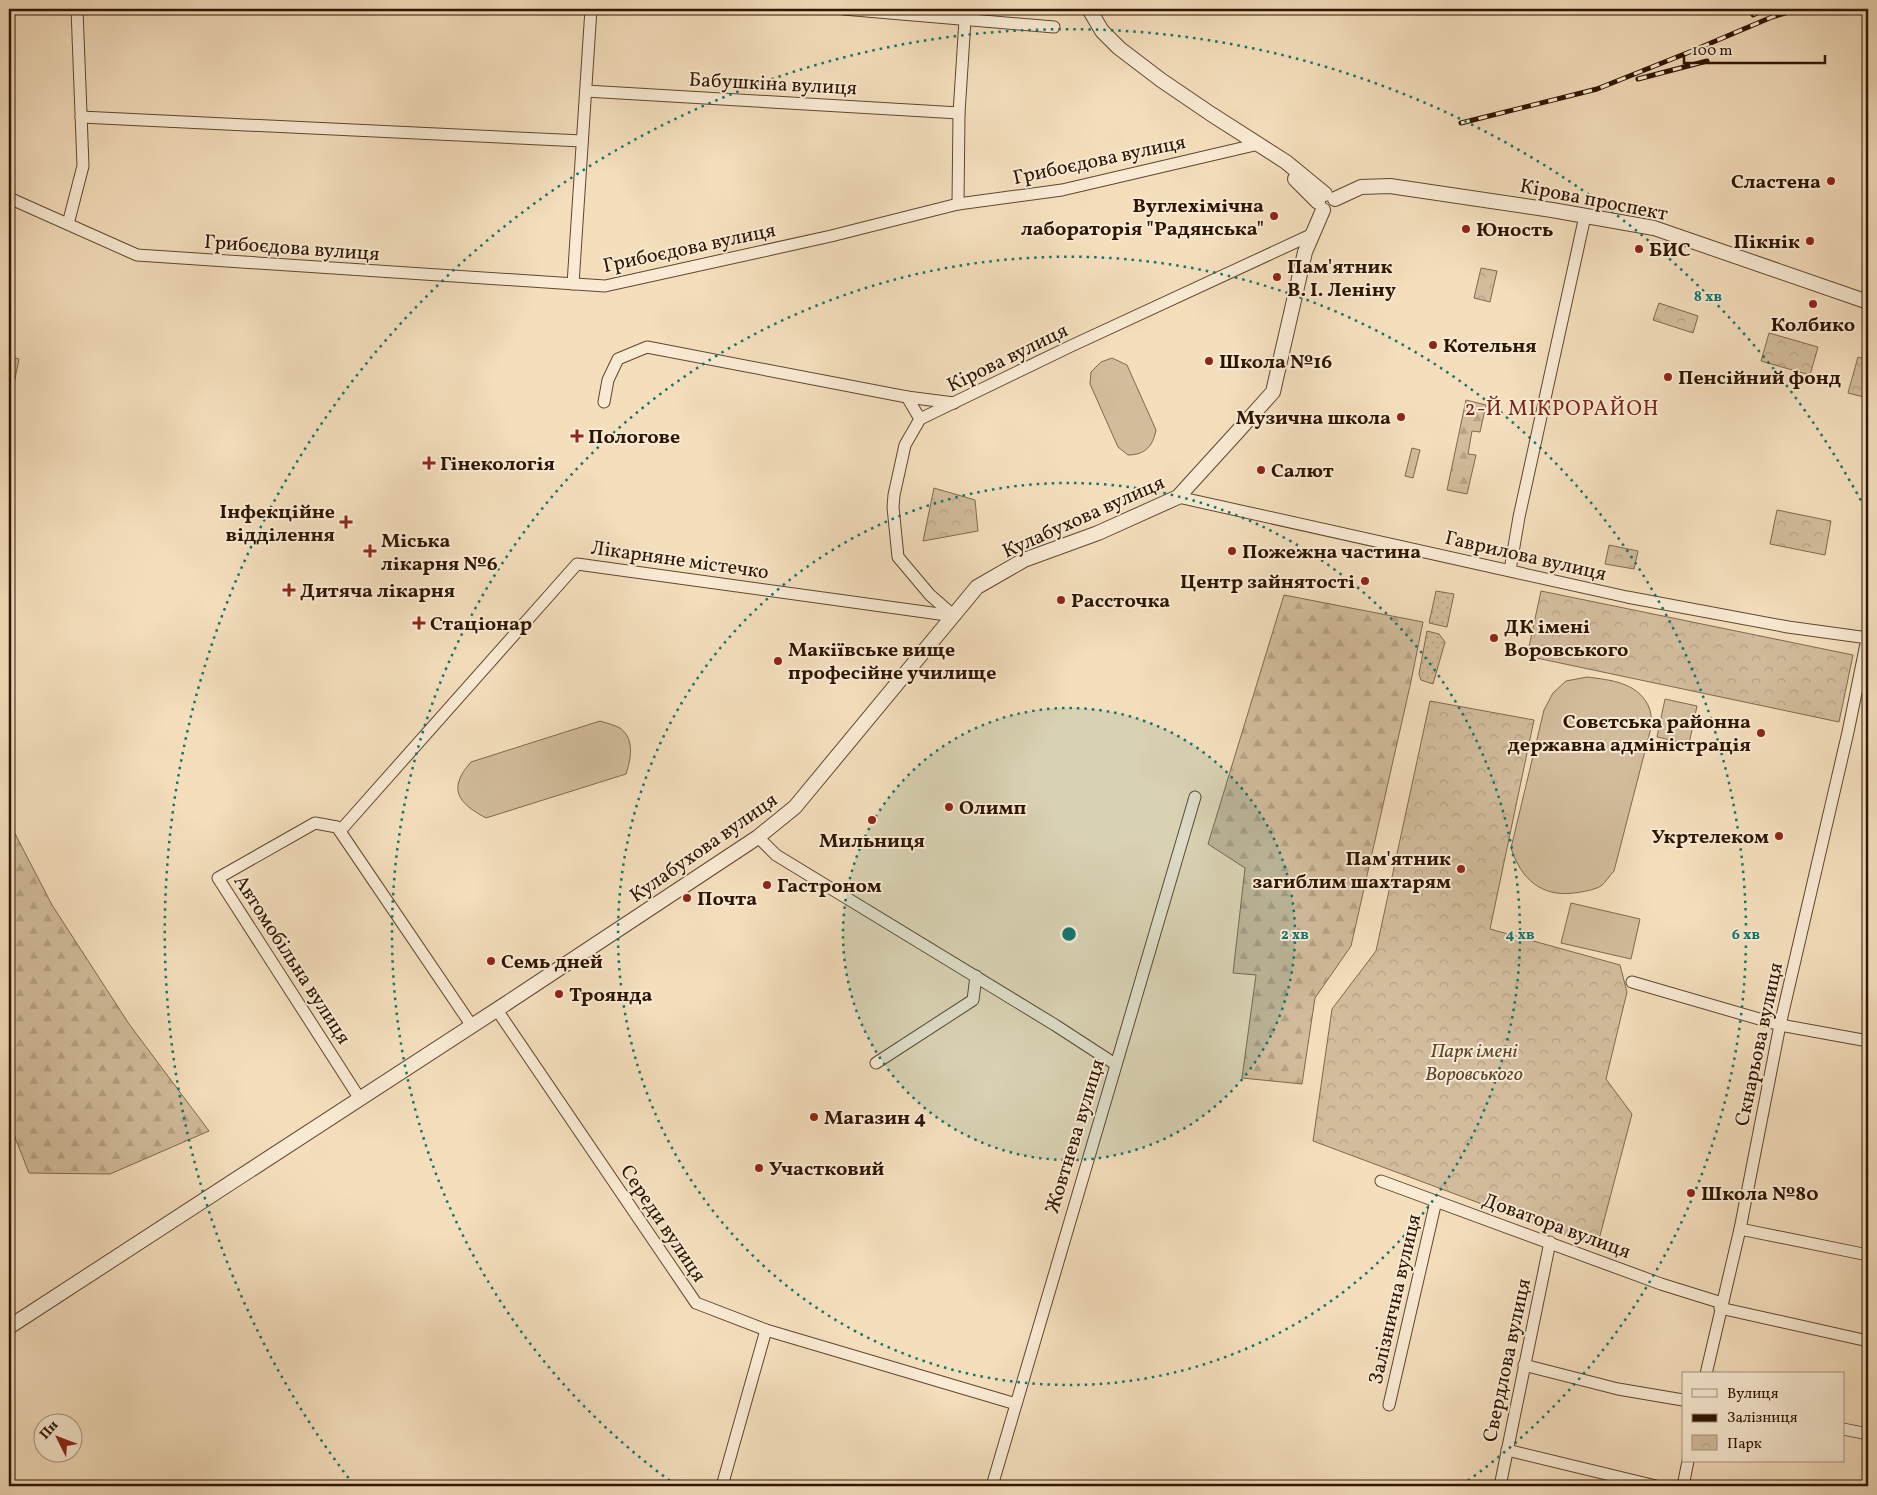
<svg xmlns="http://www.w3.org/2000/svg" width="1877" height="1495" viewBox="0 0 1877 1495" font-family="Vollkorn,serif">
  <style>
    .grass { fill: url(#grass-dots); stroke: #80684e }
    .forest { fill: url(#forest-firs); stroke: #80684e }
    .park { fill: url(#park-crowns); stroke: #80684e }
    .pitch { fill: #d2bc9c; stroke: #80684e }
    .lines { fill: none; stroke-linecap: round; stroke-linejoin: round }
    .minor-casing { stroke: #60462f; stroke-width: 13 }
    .tertiary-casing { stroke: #60462f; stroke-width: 16 }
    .minor { stroke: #f8ead3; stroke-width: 11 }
    .tertiary { stroke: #f8ead3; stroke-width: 14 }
    .rail-casing { stroke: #2e1400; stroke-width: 5 }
    .rail { stroke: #f8ead3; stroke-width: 3; stroke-dasharray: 9; stroke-linecap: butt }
    .ring { fill: none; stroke: #0f766e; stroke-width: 2.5; stroke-dasharray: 2.5 5 }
    .poi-dot { fill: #8f2418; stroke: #f8ead3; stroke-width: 2 }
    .labels { text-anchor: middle; stroke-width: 4; stroke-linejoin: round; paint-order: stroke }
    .street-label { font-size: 20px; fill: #2e1400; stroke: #f8ead3 }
    .poi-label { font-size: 20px; font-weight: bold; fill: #2e1400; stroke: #f8ead3; text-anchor: start }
    .park-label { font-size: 20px; font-style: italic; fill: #5f462f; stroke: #f8ead3 }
    .neighbourhood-label { font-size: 21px; letter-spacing: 1px; fill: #7a1f14; stroke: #f8ead3 }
    .centre { fill: #0f766e; stroke: #f8ead3; stroke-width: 2.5 }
    .ring-label { font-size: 15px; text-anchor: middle; font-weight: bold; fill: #0f766e; stroke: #f8ead3; stroke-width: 4; stroke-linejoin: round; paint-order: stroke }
  </style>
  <defs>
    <pattern id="grass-dots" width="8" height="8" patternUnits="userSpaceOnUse" patternTransform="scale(1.25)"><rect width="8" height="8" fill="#d2bc9c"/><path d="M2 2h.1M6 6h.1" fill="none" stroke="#b5a185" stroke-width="1.8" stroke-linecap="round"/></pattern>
    <pattern id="forest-firs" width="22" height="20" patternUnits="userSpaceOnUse" patternTransform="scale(1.25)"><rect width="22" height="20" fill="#d2bc9c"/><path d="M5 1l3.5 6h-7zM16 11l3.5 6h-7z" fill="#b5a185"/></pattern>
    <pattern id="park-crowns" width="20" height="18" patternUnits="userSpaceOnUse" patternTransform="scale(1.25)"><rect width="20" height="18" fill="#d2bc9c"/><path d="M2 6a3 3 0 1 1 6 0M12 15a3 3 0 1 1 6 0" fill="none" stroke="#b5a185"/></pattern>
  </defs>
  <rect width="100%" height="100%" fill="#f4debc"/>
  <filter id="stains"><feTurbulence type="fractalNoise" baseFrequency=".004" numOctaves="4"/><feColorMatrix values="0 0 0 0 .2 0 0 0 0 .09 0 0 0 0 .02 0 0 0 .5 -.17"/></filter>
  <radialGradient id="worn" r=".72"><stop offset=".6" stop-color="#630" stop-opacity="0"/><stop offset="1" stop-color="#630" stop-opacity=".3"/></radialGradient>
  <g class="grass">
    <path d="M 1436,591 L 1454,594 L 1447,627 L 1429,623 Z"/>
    <path d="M 1427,631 L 1439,634 L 1445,642 L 1433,684 L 1421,680 L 1419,674 Z"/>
  </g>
  <g class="forest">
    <path d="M 9,356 L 19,359 L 9,408 Z"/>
    <path d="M 1466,400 L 1486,405 L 1480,432 L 1472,431 L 1468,454 L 1476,455 L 1467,494 L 1447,490 Z"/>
    <path d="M 1284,595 L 1423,622 L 1410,686 L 1351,946 L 1315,998 L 1302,1084 L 1242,1078 L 1256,975 L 1233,973 L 1245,868 L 1208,844 Z"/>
    <path d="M 9,822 L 52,905 L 129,1024 L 209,1131 L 110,1174 L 29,1173 L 9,1122 Z"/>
  </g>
  <g class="park">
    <path d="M 1481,268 L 1497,271 L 1490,302 L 1474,298 Z"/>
    <path d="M 1659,303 L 1698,316 L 1693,333 L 1653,320 Z"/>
    <path d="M 1769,333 L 1818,347 L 1810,375 L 1761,361 Z"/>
    <path d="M 1858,357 L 1868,360 L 1868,379 L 1864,397 L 1848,393 Z"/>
    <path d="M 1412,448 L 1420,450 L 1413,478 L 1405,476 Z"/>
    <path d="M 934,488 L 975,500 L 978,531 L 923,541 Z"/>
    <path d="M 1777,510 L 1831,521 L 1825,555 L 1770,544 Z"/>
    <path d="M 1609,545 L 1638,551 L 1634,569 L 1605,564 Z"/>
    <path d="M 1541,591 L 1853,655 L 1839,722 L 1527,656 Z"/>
    <path d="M 1430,701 L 1534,720 L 1490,929 L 1620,965 L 1627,992 L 1606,1079 L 1632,1114 L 1597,1247 L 1313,1141 L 1332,1009 L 1376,951 Z"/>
  </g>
  <g class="pitch">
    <path d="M 1112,358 L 1127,365 L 1156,430 C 1153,446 1145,455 1128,455 L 1118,447 L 1090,384 L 1091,372 L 1101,362 Z"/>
    <path d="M 1587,677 C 1610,680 1636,682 1648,705 C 1651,710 1651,718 1652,724 L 1614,871 C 1610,875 1606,882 1601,886 C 1594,890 1582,892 1574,893 C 1541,897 1521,879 1511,848 L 1544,710 L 1553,693 L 1566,681 Z"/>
    <path d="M 1665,699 L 1697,706 L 1689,744 L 1657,737 Z"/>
    <path d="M 600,721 C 606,723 615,725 620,728 C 635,739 631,759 626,774 L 486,818 C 458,803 447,789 471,762 Z"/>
    <path d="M 1571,903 L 1640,919 L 1631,959 L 1561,943 Z"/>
  </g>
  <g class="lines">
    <defs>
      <g id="minor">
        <path d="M 843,9 L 1054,27"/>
        <path d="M 586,91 L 959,113"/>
        <path d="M 81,117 L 582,141"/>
        <path d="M 9,198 L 137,255 L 605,286 L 831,236 L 958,204 L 1062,190 L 1259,144"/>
        <path d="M 958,204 L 959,113 L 965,20"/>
        <path d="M 68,224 L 83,166 L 77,9"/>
        <path d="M 573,284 L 591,9"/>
        <path d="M 907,397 L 954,403"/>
        <path d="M 604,402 L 608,380 L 618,359 L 647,347 L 907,397 L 920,419"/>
        <path d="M 1178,497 L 1627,597 L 1788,627 L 1868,638"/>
        <path d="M 1510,570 L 1519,517 L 1585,216"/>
        <path d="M 954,616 L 930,595 L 898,557 L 893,507 L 894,495 L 905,445 L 920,419 L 1071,346 L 1313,234"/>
        <path d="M 340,831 L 577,564 L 954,616"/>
        <path d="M 758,837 L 776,855 L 1055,1025 L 1115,1064"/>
        <path d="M 1632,982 L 1780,1025 L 1868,1041"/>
        <path d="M 497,1010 L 696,1303 L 766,1330 L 1016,1404"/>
        <path d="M 876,1063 L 973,1000 L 976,976"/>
        <path d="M 360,1099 L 218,878 L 315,823 L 337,827 L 472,1026"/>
        <path d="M 1381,1181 L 1661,1284 L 1722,1303"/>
        <path d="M 1740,1229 L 1868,1255"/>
        <path d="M 1720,1308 L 1868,1341"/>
        <path d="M 1524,1365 L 1618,1389 L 1683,1400"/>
        <path d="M 1706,1374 L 1740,1229 L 1780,1025 L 1848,732 L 1868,634"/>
        <path d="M 1389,1405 L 1436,1201"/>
        <path d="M 1843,1429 L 1868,1434"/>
        <path d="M 1507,1450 L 1656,1486"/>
        <path d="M 722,1486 L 766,1330"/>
        <path d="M 992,1486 L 1195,797"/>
        <path d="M 1500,1486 L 1550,1242"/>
        <path d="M 1683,1486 L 1688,1461"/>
      </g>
      <g id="tertiary">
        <path d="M 1089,9 L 1102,31 L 1119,48 L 1161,80 L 1211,114 L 1286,162 L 1325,194"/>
        <path d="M 1295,179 L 1318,202"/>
        <path d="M 1335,199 L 1361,187 L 1390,186 L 1552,210 L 1654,228 L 1868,302"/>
        <path d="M 9,1327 L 507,1003 L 758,837 L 795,807 L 977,587 L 1024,560 L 1098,533 L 1178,497 L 1239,430 L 1273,392 L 1305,252 L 1323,210"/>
      </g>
    </defs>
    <use href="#minor" class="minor-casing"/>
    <use href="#tertiary" class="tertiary-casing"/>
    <use href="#minor" class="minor"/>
    <use href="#tertiary" class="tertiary"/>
    <defs>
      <g id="rail">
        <path d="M 1753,15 L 1765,9"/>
        <path d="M 1638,79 L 1707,61"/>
        <path d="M 1461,123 L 1597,89 L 1692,51 L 1772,17 L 1799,9"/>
      </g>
    </defs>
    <use href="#rail" class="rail-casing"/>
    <use href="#rail" class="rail"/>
  </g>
  <circle cx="1069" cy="934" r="226" fill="#0f766e" fill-opacity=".12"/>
  <g class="ring">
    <circle cx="1069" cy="934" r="226"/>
    <circle cx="1069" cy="934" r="451"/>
    <path d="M676 1485A677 677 0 1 1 1462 1485"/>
    <path d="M353 1484A903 903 0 1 1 1866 510"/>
  </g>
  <g class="poi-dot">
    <circle cx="1831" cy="181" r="5"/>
    <circle cx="1274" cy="216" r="5"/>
    <circle cx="1466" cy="229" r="5"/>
    <circle cx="1810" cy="241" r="5"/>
    <circle cx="1639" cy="249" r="5"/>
    <circle cx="1277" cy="277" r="5"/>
    <circle cx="1813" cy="304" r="5"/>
    <circle cx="1433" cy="345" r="5"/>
    <circle cx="1209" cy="361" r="5"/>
    <circle cx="1668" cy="377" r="5"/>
    <circle cx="1401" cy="417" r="5"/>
    <path d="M574.5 428.5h5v5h5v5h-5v5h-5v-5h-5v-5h5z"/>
    <path d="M426.5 455.5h5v5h5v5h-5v5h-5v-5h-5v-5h5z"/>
    <circle cx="1261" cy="470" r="5"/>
    <path d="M343.5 514.5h5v5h5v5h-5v5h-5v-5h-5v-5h5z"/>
    <path d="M367.5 543.5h5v5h5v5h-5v5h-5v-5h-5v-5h5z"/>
    <circle cx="1232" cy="551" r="5"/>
    <circle cx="1365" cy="581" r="5"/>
    <path d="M286.5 582.5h5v5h5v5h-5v5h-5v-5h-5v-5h5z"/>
    <circle cx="1061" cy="600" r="5"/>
    <path d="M416.5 615.5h5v5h5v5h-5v5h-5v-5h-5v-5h5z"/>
    <circle cx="1494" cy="638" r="5"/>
    <circle cx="778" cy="661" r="5"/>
    <circle cx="1761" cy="733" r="5"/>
    <circle cx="949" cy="807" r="5"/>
    <circle cx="872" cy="820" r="5"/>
    <circle cx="1779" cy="836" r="5"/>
    <circle cx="1461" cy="869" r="5"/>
    <circle cx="767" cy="885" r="5"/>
    <circle cx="687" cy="898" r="5"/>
    <circle cx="491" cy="961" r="5"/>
    <circle cx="559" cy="994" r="5"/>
    <circle cx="814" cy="1117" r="5"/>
    <circle cx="759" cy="1168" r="5"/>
    <circle cx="1691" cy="1193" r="5"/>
  </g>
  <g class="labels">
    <g class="street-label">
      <text transform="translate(773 83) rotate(3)" y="7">Бабушкіна вулиця</text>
      <text transform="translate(1099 159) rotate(-12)" y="7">Грибоєдова вулиця</text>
      <text transform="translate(1594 199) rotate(11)" y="7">Кірова проспект</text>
      <text transform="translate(292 247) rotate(4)" y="7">Грибоєдова вулиця</text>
      <text transform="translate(689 247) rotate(-12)" y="7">Грибоєдова вулиця</text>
      <text transform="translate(1007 357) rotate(-26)" y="7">Кірова вулиця</text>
      <text transform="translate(1083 516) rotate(-24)" y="7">Кулабухова вулиця</text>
      <text transform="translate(1526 555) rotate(13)" y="7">Гаврилова вулиця</text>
      <text transform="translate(680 559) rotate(8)" y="7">Лікарняне містечко</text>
      <text transform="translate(703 847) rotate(-35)" y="7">Кулабухова вулиця</text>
      <text transform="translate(293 959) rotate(57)" y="7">Автомобільна вулиця</text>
      <text transform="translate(1758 1044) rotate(-78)" y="7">Скнарьова вулиця</text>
      <text transform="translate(1074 1136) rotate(-73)" y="7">Жовтнева вулиця</text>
      <text transform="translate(664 1223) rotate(56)" y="7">Середи вулиця</text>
      <text transform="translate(1557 1225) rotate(20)" y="7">Доватора вулиця</text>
      <text transform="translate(1394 1299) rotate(-77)" y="7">Залізнична вулиця</text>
      <text transform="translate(1506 1360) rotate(-78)" y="7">Свердлова вулиця</text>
    </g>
    <g class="poi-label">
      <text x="1821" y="188" text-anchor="end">Сластена</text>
      <text x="1264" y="212" text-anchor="end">Вуглехімічна<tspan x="1264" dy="23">лабораторія "Радянська"</tspan></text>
      <text x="1476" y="236">Юность</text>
      <text x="1800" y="248" text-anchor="end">Пікнік</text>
      <text x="1649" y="256">БИС</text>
      <text x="1287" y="273">Пам'ятник<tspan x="1287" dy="23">В. І. Леніну</tspan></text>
      <text x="1813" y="331" text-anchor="middle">Колбико</text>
      <text x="1443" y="352">Котельня</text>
      <text x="1219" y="368">Школа №16</text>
      <text x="1678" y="384">Пенсійний фонд</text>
      <text x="1391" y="424" text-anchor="end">Музична школа</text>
      <text x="588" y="443">Пологове</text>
      <text x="440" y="470">Гінекологія</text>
      <text x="1271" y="477">Салют</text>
      <text x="335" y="518" text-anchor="end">Інфекційне<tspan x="335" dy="23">відділення</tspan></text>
      <text x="381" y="547">Міська<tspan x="381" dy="23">лікарня №6</tspan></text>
      <text x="1242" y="558">Пожежна частина</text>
      <text x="1355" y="588" text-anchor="end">Центр зайнятості</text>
      <text x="300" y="597">Дитяча лікарня</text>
      <text x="1071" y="607">Рассточка</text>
      <text x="430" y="630">Стаціонар</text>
      <text x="1504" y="633">ДК імені<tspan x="1504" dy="23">Воровського</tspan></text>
      <text x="788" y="656">Макіївське вище<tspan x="788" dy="23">професійне училище</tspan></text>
      <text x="1751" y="728" text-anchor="end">Совєтська районна<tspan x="1751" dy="23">державна адміністрація</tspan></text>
      <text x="959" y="814">Олимп</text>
      <text x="1769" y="843" text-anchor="end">Укртелеком</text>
      <text x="872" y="847" text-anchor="middle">Мильниця</text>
      <text x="1451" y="865" text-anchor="end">Пам'ятник<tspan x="1451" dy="23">загиблим шахтарям</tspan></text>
      <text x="777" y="892">Гастроном</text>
      <text x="697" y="905">Почта</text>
      <text x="501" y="968">Семь дней</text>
      <text x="569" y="1001">Троянда</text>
      <text x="824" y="1124">Магазин 4</text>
      <text x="769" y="1175">Участковий</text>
      <text x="1701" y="1200">Школа №80</text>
    </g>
    <g class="park-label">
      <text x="1474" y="1057">Парк імені<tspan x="1474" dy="23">Воровського</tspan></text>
    </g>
    <g class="neighbourhood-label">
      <text x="1562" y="415">2-Й МІКРОРАЙОН</text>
    </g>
  </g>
  <circle cx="1069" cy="934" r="8" class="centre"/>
  <g class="ring-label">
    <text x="1708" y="301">8 хв</text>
    <text x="1295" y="939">2 хв</text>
    <text x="1520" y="939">4 хв</text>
    <text x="1746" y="939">6 хв</text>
  </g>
  <rect width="1877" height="1495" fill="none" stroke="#f4debc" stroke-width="30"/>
  <rect x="10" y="10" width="1857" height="1475" fill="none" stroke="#2e1400" stroke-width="2.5"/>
  <rect x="15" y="15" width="1847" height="1465" fill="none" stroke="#2e1400"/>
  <rect x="1682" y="1372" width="162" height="90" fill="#f8ead3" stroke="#a7947f"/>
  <rect x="1692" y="1389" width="25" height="8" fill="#f8ead3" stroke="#a7947f"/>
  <text x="1727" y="1398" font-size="15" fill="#2e1400">Вулиця</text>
  <rect x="1692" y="1414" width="25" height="8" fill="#2e1400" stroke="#a7947f"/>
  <text x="1727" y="1422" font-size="15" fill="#2e1400">Залізниця</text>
  <rect x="1692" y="1435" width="25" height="15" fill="url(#park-crowns)" stroke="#a7947f"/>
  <text x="1727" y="1448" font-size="15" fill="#2e1400">Парк</text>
  <g transform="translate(58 1438) rotate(312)"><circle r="24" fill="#f8ead3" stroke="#a7947f"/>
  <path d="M0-4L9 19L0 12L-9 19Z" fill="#8f2418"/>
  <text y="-8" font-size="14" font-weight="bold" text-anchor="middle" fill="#2e1400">Пн</text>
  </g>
  <path d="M1684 55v8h141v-8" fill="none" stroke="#2e1400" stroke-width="2.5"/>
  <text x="1692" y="55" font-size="15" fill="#2e1400" stroke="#f8ead3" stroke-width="4" paint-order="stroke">100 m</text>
  <rect width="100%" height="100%" filter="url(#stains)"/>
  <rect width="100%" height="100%" fill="url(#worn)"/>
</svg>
